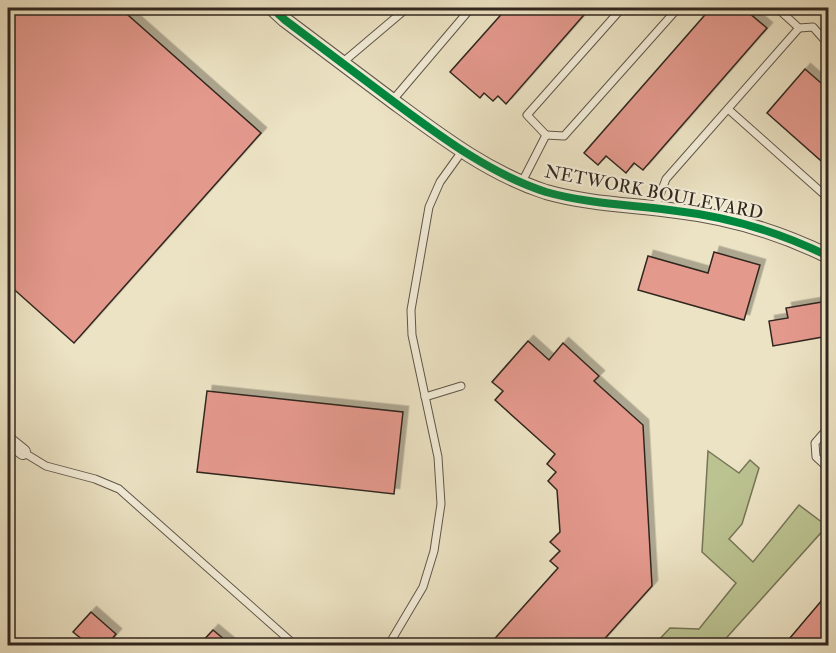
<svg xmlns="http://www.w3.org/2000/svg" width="836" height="653" viewBox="0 0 836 653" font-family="'IM FELL Double Pica',serif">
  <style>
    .green { fill: #bbc391; stroke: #767558; stroke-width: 1.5 }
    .building { fill: #e4998d; stroke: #30271f; stroke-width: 1.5; filter: url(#shadow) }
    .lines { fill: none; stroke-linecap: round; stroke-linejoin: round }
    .lane-casing { stroke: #5f5648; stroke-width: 9 }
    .street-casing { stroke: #5f5648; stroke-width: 16 }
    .lane { stroke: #f3edd9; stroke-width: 7 }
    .street { stroke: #f3edd9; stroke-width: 14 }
    .cycleway-casing { stroke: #f3edd9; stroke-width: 11 }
    .cycleway { stroke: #00873e; stroke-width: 8 }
    .labels { text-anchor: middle; stroke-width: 4.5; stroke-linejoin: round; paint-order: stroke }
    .street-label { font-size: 18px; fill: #30271f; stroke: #f3edd9 }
  </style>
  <defs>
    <filter id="shadow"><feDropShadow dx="5.5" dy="-5.5" stdDeviation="0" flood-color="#0004"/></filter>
  </defs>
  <rect width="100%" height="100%" fill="#ece3c4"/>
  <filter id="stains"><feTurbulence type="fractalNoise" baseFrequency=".00333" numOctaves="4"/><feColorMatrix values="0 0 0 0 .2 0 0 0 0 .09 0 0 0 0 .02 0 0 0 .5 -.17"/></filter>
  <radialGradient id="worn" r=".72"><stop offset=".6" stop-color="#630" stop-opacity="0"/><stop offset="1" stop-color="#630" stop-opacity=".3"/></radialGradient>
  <path class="green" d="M 708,451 L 739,473 L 750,460 L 759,468 L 742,524 L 729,539 L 753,562 L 799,505 L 827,526 L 720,645 L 654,645 L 670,628 L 699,629 L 736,583 L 702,552 Z"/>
  <g class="building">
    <path d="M 8,8 L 120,8 L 261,133 L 74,343 L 8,284 Z"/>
    <path d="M 507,8 L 590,8 L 506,104 L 498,96 L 493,101 L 484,93 L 480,98 L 450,72 Z"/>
    <path d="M 711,8 L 743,8 L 767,28 L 643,170 L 634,163 L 626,173 L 606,156 L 598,165 L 584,153 Z"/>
    <path d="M 805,69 L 828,89 L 828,167 L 767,113 Z"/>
    <path d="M 714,252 L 760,265 L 744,320 L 638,290 L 648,256 L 708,273 Z"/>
    <path d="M 828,301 L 828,336 L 773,346 L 769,321 L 788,318 L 786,308 Z"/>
    <path d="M 528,341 L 549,360 L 563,343 L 599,376 L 594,381 L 643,425 L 652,586 L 599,645 L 489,645 L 558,568 L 550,561 L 560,551 L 550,542 L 560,532 L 557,490 L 548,481 L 556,472 L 547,464 L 555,454 L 495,400 L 503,391 L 492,382 Z"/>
    <path d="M 207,391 L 403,412 L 394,494 L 197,472 Z"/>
    <path d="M 828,593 L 828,645 L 784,645 Z"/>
    <path d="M 91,612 L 116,634 L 107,645 L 100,639 L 94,645 L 89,645 L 73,632 Z"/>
    <path d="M 213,630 L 231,645 L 199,645 Z"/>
  </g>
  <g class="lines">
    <defs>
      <g id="lane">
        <path d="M 777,8 L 799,28 L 813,27 L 828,44"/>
        <path d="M 342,63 L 407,8"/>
        <path d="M 392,101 L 471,8"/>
        <path d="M 728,109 L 828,198"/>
        <path d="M 546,135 L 564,136 L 678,8"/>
        <path d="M 522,182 L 546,135 L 527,115 L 622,8"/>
        <path d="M 655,208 L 666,179 L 799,28"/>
        <path d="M 425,397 L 461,386"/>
        <path d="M 828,428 L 815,443 L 816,457 L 828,468"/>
        <path d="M 23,452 L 46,466 L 95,479 L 119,489 L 296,646"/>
        <path d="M 388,646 L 423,587 L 434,551 L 441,504 L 438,457 L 412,335 L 411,310 L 429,207 L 440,182 L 463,150"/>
      </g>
      <g id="street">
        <path d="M 272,8 L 285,20 C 321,47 358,75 394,102 C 440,136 490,174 546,192 C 588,204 634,205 677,211 C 729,217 781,233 828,256"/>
        <path d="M 8,440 L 23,452"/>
      </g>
    </defs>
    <use href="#lane" class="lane-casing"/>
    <use href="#street" class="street-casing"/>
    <use href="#lane" class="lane"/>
    <use href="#street" class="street"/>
    <defs>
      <path id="cycleway" d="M 272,8 L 285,20 C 321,47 358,75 394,102 C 440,136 490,174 546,192 C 588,204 634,205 677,211 C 729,217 781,233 828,256"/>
    </defs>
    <use href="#cycleway" class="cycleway-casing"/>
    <use href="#cycleway" class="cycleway"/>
  </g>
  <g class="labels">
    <g class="street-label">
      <text transform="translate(654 192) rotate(11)" y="6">NETWORK BOULEVARD</text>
    </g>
  </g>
  <rect width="836" height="653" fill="none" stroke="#ece3c4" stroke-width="30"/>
  <rect x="9" y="9" width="818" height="635" fill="none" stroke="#30271f" stroke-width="3"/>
  <rect x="15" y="15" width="806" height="623" fill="none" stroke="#30271f" stroke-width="1.5"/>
  <rect width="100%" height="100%" filter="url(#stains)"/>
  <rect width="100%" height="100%" fill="url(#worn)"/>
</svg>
